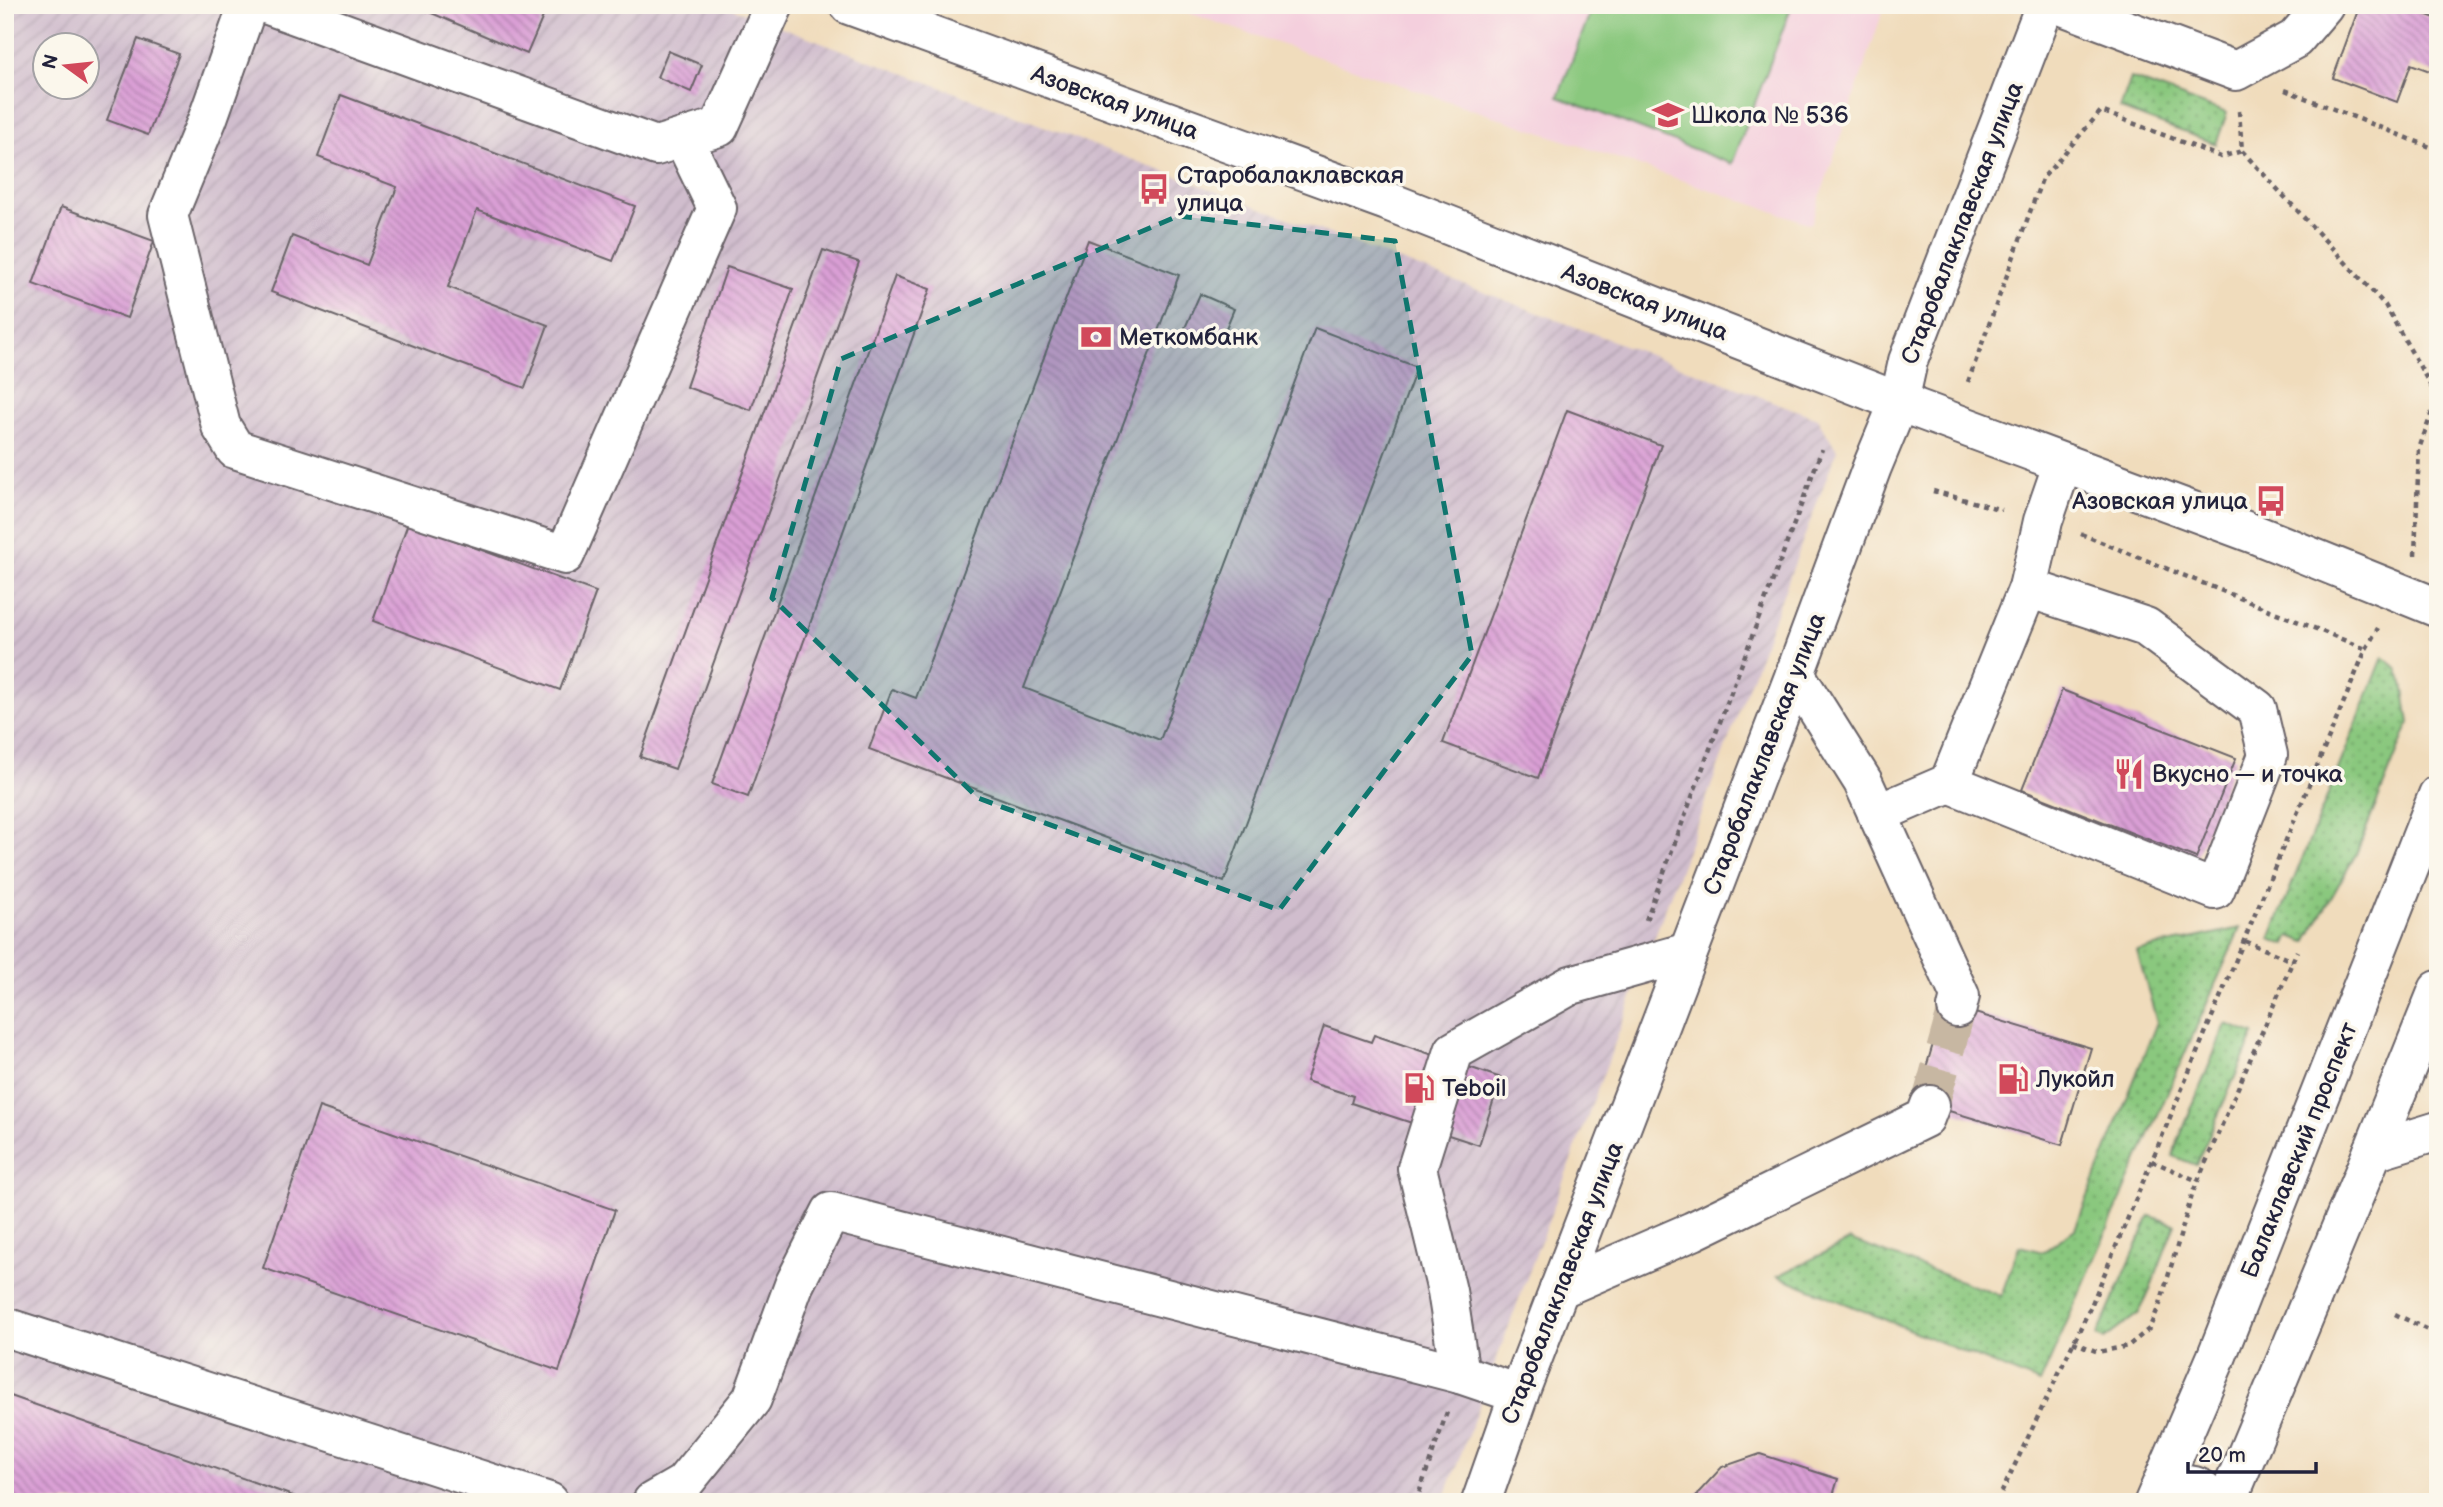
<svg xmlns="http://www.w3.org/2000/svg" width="2443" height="1507" viewBox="0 0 2443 1507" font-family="'Balsamiq Sans',sans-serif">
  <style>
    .built { fill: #f4cfdd }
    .industrial { fill: url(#industrial-furrows); fill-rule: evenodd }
    .green { fill: url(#green-dots); stroke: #56755c; stroke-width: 2 }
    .pitch { fill: #8ac87e; stroke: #56755c; stroke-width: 2 }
    .building { fill: url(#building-back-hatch) }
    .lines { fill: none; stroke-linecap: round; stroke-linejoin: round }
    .minor-tunnel { stroke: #c7b7a2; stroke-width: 38; stroke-dasharray: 38 19; stroke-linecap: butt }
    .minor-casing { stroke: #6a6368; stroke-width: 42 }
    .major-casing { stroke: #6a6368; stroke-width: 42 }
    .path { stroke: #6a6368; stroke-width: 4.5; stroke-dasharray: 5 5; stroke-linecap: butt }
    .minor { stroke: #fff; stroke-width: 38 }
    .major { stroke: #fff; stroke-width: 38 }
    .marked { fill: #0f766e; fill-opacity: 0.2; stroke: #0f766e; stroke-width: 5; stroke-dasharray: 14 9; stroke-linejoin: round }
    .labels { text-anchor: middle; stroke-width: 7; stroke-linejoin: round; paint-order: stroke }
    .street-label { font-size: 24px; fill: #22223b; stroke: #fbf7ec }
    .poi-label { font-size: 24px; fill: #22223b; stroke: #fbf7ec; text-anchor: start }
  </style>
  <defs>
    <pattern id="industrial-furrows" width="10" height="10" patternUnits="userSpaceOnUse" patternTransform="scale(1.75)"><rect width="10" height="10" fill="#d0bdcd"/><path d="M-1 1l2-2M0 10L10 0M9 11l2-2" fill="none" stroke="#b2a2b1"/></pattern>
    <pattern id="green-dots" width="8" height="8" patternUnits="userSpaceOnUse" patternTransform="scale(1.75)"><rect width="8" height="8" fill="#8ac87e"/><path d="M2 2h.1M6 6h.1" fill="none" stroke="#70a268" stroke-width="1.8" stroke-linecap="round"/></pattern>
    <pattern id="building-back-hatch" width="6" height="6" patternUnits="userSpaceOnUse" patternTransform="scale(1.75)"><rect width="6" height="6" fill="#da9fd5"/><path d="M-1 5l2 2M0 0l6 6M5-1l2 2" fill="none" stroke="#b081ae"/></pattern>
  </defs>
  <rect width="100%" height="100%" fill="#fbf7ec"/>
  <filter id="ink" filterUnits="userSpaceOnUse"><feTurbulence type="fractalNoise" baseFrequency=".0143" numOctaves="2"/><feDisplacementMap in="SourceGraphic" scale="14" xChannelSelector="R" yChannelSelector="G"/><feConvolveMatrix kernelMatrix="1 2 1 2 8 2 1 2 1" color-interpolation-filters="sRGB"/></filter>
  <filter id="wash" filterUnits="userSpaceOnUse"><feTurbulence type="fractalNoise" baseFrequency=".00686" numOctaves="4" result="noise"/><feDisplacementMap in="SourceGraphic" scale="28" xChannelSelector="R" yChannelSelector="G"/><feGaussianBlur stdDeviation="1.57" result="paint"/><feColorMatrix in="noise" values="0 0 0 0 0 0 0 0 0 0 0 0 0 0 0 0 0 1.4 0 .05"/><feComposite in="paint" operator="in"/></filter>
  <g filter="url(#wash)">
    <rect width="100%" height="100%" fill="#f0dcbc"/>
    <path class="built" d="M 1165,5 L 1885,5 L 1811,224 Z"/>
    <path class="industrial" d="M 5,5 L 723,5 L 1817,418 L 1837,450 L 1443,1502 L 5,1502 ZM 46,46 L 88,46 L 88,88 L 46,88 Z"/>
    <g class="green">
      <path d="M 2131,78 L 2227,113 L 2216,144 L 2120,109 Z"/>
      <path d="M 2383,657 L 2397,668 L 2403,683 L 2409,723 L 2356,854 L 2306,942 L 2290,936 L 2286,945 L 2270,939 Z"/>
      <path d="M 2240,928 L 2040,1383 L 1778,1276 L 1850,1240 L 2001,1296 L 2019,1246 L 2043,1252 L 2075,1229 L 2157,1022 L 2137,951 Z"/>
      <path d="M 2226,1024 L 2254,1034 L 2196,1165 L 2172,1156 Z"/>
      <path d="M 2150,1216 L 2175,1224 L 2151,1287 L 2139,1313 L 2104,1339 L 2097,1336 Z"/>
    </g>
    <path class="pitch" d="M 1593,5 L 1792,5 L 1732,164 L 1558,97 Z"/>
    <g id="blocks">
      <g class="building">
        <path d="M 413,5 L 548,5 L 527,54 Z"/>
        <path d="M 2360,5 L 2400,5 L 2438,19 L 2438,74 L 2411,64 L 2397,102 L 2333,78 Z"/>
        <path d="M 138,39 L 179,54 L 148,135 L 107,120 Z"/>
        <path d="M 668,51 L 702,65 L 691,92 L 657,77 Z"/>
        <path d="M 341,95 L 635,206 L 613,261 L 477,210 L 448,287 L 548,325 L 525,388 L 271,292 L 292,236 L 367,265 L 397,187 L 318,157 Z"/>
        <path d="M 61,207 L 154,241 L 127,318 L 33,284 Z"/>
        <path d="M 1088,240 L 1179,275 L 1024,688 L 1160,740 L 1315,328 L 1417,367 L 1224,882 L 869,749 L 892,689 L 916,698 Z"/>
        <path d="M 823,250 L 859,262 L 675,769 L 640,757 Z"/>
        <path d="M 727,267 L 793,289 L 751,410 L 686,387 Z"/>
        <path d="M 895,276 L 930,289 L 748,797 L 712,784 Z"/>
        <path d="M 1200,294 L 1234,309 L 1219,345 L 1184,330 Z"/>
        <path d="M 1567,410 L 1661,445 L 1538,778 L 1443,743 Z"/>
        <path d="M 408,523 L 596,592 L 560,690 L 373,621 Z"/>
        <path d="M 2062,690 L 2236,758 L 2196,858 L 2022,790 Z"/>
        <path d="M 1945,1004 L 2091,1048 L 2062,1145 L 1916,1101 Z"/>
        <path d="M 1324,1026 L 1371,1042 L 1374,1035 L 1501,1078 L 1479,1145 L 1351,1103 L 1353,1096 L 1306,1081 Z"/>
        <path d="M 319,1107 L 615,1210 L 559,1371 L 263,1268 Z"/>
        <path d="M 5,1394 L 307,1501 L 307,1502 L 5,1502 Z"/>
        <path d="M 1760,1454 L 1838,1479 L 1831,1502 L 1694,1502 L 1698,1493 L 1722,1467 Z"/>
      </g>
    </g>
  </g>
  <g filter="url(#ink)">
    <use href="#blocks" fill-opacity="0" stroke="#6a6368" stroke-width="2"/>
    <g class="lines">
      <path class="minor-tunnel" d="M 1930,1105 L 1957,1008"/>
      <defs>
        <g id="minor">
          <path d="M 248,5 L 208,118 L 168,215 L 221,426 L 235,449 L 565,555 L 717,208 L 683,138"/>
          <path d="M 268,5 L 656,146 L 719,127 L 774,5"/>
          <path d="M 849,5 L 1387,201 L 1899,402 L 2257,535 L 2438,608"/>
          <path d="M 2060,5 L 2236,71 L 2295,39 L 2324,5"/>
          <path d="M 1795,674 L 1863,782 L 1960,996 L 1957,1008"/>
          <path d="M 1949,783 L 2215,890 L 2268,755 L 2257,709 L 2146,627 L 2028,588"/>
          <path d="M 1877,814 L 1949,783 L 2028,588 L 2043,521 L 2063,463"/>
          <path d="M 2373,1151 L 2438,1131"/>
          <path d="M 1559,1289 L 1693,1231 L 1925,1118 L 1930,1105"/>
          <path d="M 5,1327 L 549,1502"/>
          <path d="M 1460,1374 L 1447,1291 L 1417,1168 L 1454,1051 L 1571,985 L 1688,952"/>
          <path d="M 652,1502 L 683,1484 L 752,1399 L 794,1285 L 831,1212 L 1460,1374 L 1519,1394"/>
          <path d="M 1481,1502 L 1519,1394 L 1795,674 L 1872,467 L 1899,402 L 1908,361 L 2045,5"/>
          <path d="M 2158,1502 C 2176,1480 2197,1479 2215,1502"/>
        </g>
        <g id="major">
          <path d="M 2154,1502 L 2216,1358 L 2438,795"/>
          <path d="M 2227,1502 L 2373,1151 L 2438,990"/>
        </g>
      </defs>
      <use href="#minor" class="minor-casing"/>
      <use href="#major" class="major-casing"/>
      <g class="path">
        <path d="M 2285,90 L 2438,150"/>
        <path d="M 2239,111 L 2242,151 L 2385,305 L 2437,397"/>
        <path d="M 1968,382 L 2042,179 L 2101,111 L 2221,157 L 2242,151"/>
        <path d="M 1933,491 L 2002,510"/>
        <path d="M 2081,534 L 2366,649"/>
        <path d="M 2415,555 L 2419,449 L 2438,395"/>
        <path d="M 1646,920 L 1822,449"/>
        <path d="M 2245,941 L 2292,961"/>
        <path d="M 2152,1161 L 2198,1181"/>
        <path d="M 2395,1314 L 2438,1335"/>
        <path d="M 2073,1342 L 2098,1352 L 2128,1346 L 2149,1329 L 2160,1304 L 2193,1192 L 2297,951"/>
        <path d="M 1416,1502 L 1447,1412"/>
        <path d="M 1997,1502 L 2091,1306 L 2366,649 L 2378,628"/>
      </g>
      <use href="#minor" class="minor"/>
      <use href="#major" class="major"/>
    </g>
  </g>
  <path class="marked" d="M 1178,216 L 1395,241 L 1472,655 L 1279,910 L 978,798 L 772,598 L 841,359 Z"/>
  <defs>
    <symbol id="school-bare" viewBox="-9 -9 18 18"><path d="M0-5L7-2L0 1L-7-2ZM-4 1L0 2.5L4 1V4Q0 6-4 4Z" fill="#d1495b" stroke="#fbf7ec" stroke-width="2.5" paint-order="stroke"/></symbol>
    <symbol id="bus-bare" viewBox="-9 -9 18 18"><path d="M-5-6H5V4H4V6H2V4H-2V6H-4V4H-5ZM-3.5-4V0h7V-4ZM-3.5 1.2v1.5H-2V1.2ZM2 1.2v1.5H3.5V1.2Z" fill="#d1495b" stroke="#fbf7ec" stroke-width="2.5" paint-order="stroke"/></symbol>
    <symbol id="bank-bare" viewBox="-9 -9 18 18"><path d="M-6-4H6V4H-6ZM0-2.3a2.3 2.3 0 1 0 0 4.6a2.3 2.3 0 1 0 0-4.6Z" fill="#d1495b" stroke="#fbf7ec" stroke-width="2.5" paint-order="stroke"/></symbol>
    <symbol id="restaurant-bare" viewBox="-9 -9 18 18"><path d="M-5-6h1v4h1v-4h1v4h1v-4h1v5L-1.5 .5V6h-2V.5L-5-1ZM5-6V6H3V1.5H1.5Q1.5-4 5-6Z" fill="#d1495b" stroke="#fbf7ec" stroke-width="2.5" paint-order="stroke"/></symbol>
    <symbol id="fuel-bare" viewBox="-9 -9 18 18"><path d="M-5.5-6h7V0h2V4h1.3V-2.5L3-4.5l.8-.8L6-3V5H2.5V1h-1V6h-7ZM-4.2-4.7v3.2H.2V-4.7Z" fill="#d1495b" stroke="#fbf7ec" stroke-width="2.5" paint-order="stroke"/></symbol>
  </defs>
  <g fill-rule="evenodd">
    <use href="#school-bare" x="1646" y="93" width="44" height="44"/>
    <use href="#bus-bare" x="1132" y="167" width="44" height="44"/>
    <use href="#bank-bare" x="1074" y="315" width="44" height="44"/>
    <use href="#bus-bare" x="2249" y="479" width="44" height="44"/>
    <use href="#restaurant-bare" x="2107" y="752" width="44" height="44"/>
    <use href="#fuel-bare" x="1991" y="1057" width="44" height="44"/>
    <use href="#fuel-bare" x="1397" y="1066" width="44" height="44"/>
  </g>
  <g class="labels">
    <g class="street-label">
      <text transform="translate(1115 102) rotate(20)" y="8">Азовская улица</text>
      <text transform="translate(1962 223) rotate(-69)" y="8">Старобалаклавская улица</text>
      <text transform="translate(1645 302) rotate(21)" y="8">Азовская улица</text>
      <text transform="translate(1764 754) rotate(-69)" y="8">Старобалаклавская улица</text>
      <text transform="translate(2299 1150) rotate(-68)" y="8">Балаклавский проспект</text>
      <text transform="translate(1562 1283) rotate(-69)" y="8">Старобалаклавская улица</text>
    </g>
    <g class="poi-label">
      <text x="1691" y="123">Школа № 536</text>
      <text x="1177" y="183">Старобалаклавская<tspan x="1177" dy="28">улица</tspan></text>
      <text x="1119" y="345">Меткомбанк</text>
      <text x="2248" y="509" text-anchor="end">Азовская улица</text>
      <text x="2152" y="782">Вкусно — и точка</text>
      <text x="2036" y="1087">Лукойл</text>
      <text x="1442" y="1096">Teboil</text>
    </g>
  </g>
  <rect width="2443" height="1507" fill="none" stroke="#fbf7ec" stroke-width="28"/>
  <g transform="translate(66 66) rotate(285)"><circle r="33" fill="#fbf7ec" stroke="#a4a2a5" stroke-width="2"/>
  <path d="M0-5L12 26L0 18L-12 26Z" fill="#d1495b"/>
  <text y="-10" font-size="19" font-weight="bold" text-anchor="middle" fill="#22223b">N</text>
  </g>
  <path d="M2188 1462v10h128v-10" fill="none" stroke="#22223b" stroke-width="3.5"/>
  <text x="2198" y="1462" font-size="21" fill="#22223b" stroke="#fbf7ec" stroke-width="5" paint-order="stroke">20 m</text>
</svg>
